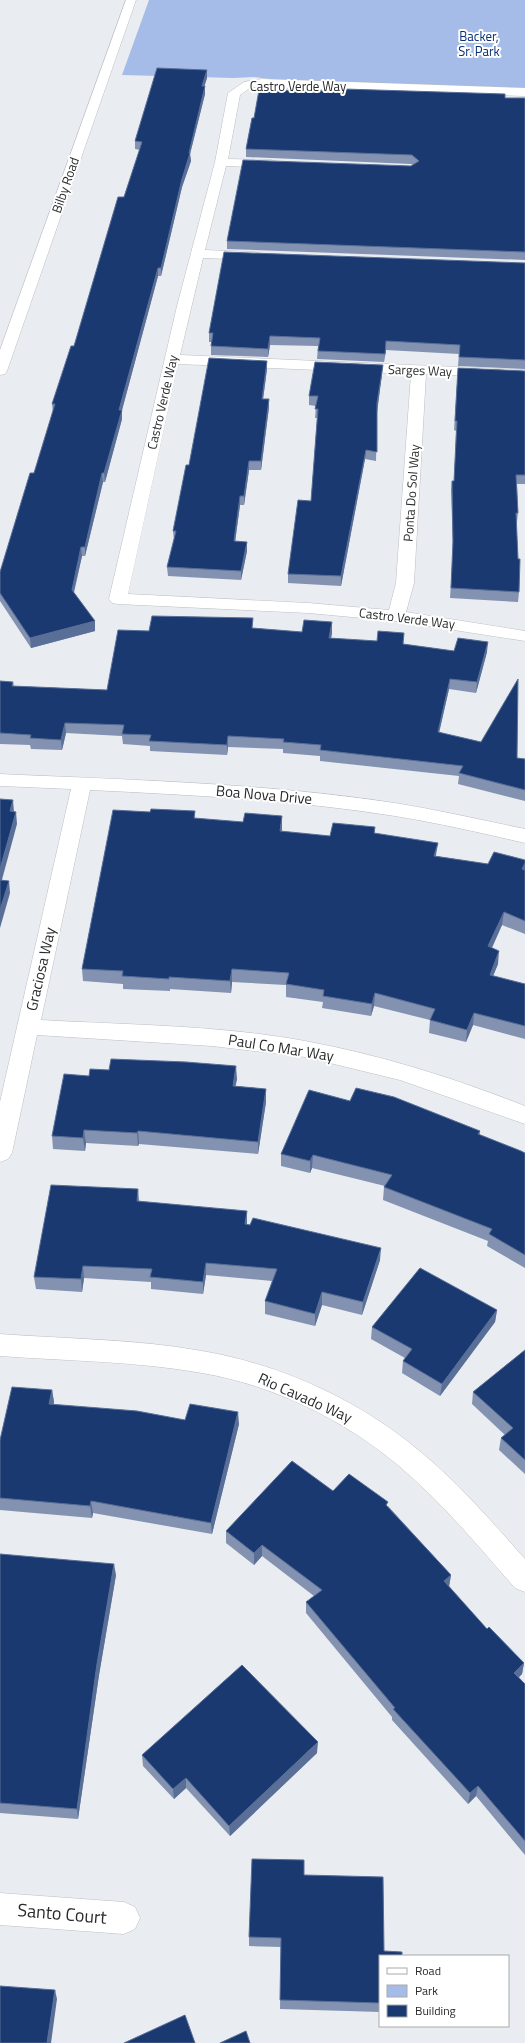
<svg xmlns="http://www.w3.org/2000/svg" width="525" height="2043" viewBox="0 0 525 2043" font-family="'Titillium Web',sans-serif">
  <style>
    .green { fill: #a4bce7 }
    .lines { fill: none; stroke-linecap: round; stroke-linejoin: round }
    .minor-casing { stroke: #bcbec3; stroke-width: 1 }
    .major-casing { stroke: #bcbec3; stroke-width: 1 }
    .minor { fill: #fff; fill-rule: evenodd }
    .major { fill: #fff; fill-rule: evenodd }
    .wall { fill: #8292b0 }
    .shaded-wall { fill: #596f97 }
    .building { fill: #1b3971; stroke: #596f97 }
    .labels { text-anchor: middle; stroke-width: 4; stroke-linejoin: round; paint-order: stroke }
    .far-park-label { font-size: 13px; fill: #072f79; stroke: #fff }
    .far-street-label { font-size: 13px; fill: #292a2b; stroke: #fff }
    .street-label { font-size: 15px; fill: #292a2b; stroke: #fff }
    .near-street-label { font-size: 18px; fill: #292a2b; stroke: #fff }
  </style>
  <rect width="100%" height="100%" fill="#e9ecf0"/>
  <path class="green" d="M 149,0 L 525,0 L 525,88 L 278,80 L 253,77 L 234,78 L 122,75 Z"/>
  <g class="lines">
    <defs>
      <g id="minor">
        <path d="M 262,79 L 525,88 L 525,96 L 262,87 L 251,87 L 240,95 L 228,159 L 272,160 L 278,164 L 272,168 L 226,166 L 205,250 L 254,252 L 259,253 L 261,256 L 259,259 L 254,260 L 203,258 L 180,355 L 525,370 L 525,378 L 426,374 L 414,583 L 406,612 L 525,631 L 525,641 L 396,621 L 308,613 L 118,604 L 112,603 L 109,599 L 177,306 L 215,162 L 228,93 L 244,82 ZM 178,364 L 411,374 L 396,583 L 389,610 L 308,603 L 128,594 Z"/>
        <path d="M 0,774 C 132,780 264,783 395,803 C 438,810 482,820 525,829 L 525,843 C 482,833 438,823 395,816 C 294,800 192,795 90,790 L 41,1020 C 129,1025 218,1025 305,1041 C 381,1055 454,1078 525,1106 L 525,1124 L 400,1080 L 305,1057 L 212,1046 L 37,1035 L 12,1153 L 8,1159 L 0,1162 L 0,1102 L 71,789 L 0,786 Z"/>
        <path d="M 0,1334 C 67,1339 136,1339 202,1351 C 279,1364 357,1399 417,1449 C 457,1481 491,1521 525,1559 L 525,1592 L 515,1588 C 478,1546 442,1502 399,1466 C 343,1419 273,1385 202,1373 C 135,1361 67,1361 0,1356 Z"/>
        <path d="M 0,1893 L 124,1902 L 135,1907 L 140,1918 L 135,1929 L 124,1934 L 0,1925 Z"/>
      </g>
      <path id="major" d="M 126,0 L 136,0 L 7,371 L 5,374 L 0,375 L 0,350 Z"/>
    </defs>
    <use href="#minor" class="minor-casing"/>
    <use href="#major" class="major-casing"/>
    <use href="#minor" class="minor"/>
    <use href="#major" class="major"/>
  </g>
  <g class="wall">
    <path d="M 207,70 L 207,78 L 204,86 L 205,94 L 190,154 L 191,161 L 182,187 L 161,276 L 158,276 L 122,410 L 122,419 L 105,482 L 103,482 L 85,556 L 82,556 L 74,593 L 95,621 L 95,631 L 31,648 L 0,601 L 0,572 L 34,473 L 53,413 L 52,404 L 74,346 L 124,197 L 140,150 L 135,149 L 135,141 Z"/>
    <path d="M 505,98 L 525,98 L 525,260 L 227,249 L 227,241 L 413,165 L 411,164 L 246,157 L 246,149 Z"/>
    <path d="M 525,263 L 525,369 L 458,366 L 459,354 L 386,350 L 384,362 L 317,359 L 318,346 L 270,345 L 268,357 L 211,355 L 211,342 L 209,342 L 209,333 Z"/>
    <path d="M 458,368 L 525,371 L 525,484 L 517,484 L 518,513 L 517,522 L 516,522 L 519,592 L 518,602 L 450,598 L 453,551 L 451,490 L 452,481 L 454,481 L 456,431 L 454,430 Z"/>
    <path d="M 267,369 L 263,399 L 269,407 L 261,470 L 249,470 L 244,505 L 240,505 L 235,542 L 247,542 L 247,551 L 241,580 L 168,576 L 167,567 L 174,540 L 173,531 L 189,465 Z"/>
    <path d="M 382,374 L 377,410 L 376,461 L 365,459 L 341,586 L 288,583 L 288,574 L 311,501 L 317,418 L 315,418 L 316,406 L 309,405 L 309,396 Z"/>
    <path d="M 253,628 L 302,632 L 332,633 L 331,638 L 403,644 L 454,651 L 487,652 L 476,693 L 449,689 L 439,732 L 517,758 L 525,759 L 525,801 L 458,784 L 459,776 L 320,761 L 320,756 L 283,753 L 283,749 L 228,747 L 227,755 L 150,751 L 150,746 L 123,744 L 122,736 L 66,733 L 62,750 L 31,749 L 30,745 L 0,744 L 0,681 L 13,682 L 14,686 L 107,690 L 149,631 Z"/>
    <path d="M 195,811 L 195,819 L 282,828 L 282,832 L 330,836 L 375,827 L 375,833 L 436,856 L 488,864 L 525,860 L 525,934 L 502,925 L 492,948 L 498,964 L 493,976 L 525,984 L 525,1039 L 473,1025 L 466,1042 L 429,1033 L 430,1020 L 374,1006 L 371,1016 L 322,1008 L 323,1002 L 286,997 L 286,985 L 232,982 L 231,993 L 170,989 L 170,991 L 123,989 L 123,984 L 83,981 L 82,969 L 150,812 Z"/>
    <path d="M 89,1076 L 237,1079 L 235,1086 L 266,1089 L 266,1102 L 258,1154 L 139,1144 L 138,1146 L 86,1143 L 85,1151 L 53,1149 L 52,1136 Z"/>
    <path d="M 350,1101 L 480,1131 L 480,1135 L 525,1153 L 525,1268 L 487,1246 L 488,1241 L 383,1200 L 384,1187 L 385,1186 L 312,1168 L 310,1173 L 281,1166 L 281,1154 Z"/>
    <path d="M 139,1201 L 247,1224 L 380,1260 L 362,1315 L 322,1305 L 315,1326 L 265,1314 L 265,1301 L 272,1281 L 206,1275 L 203,1294 L 151,1289 L 151,1282 L 84,1278 L 82,1292 L 36,1289 L 34,1277 Z"/>
    <path d="M 497,1310 L 495,1322 L 440,1396 L 402,1373 L 403,1361 L 405,1358 L 371,1339 L 372,1327 Z"/>
    <path d="M 525,1350 L 525,1474 L 499,1450 L 501,1438 L 505,1435 L 472,1404 L 473,1392 Z"/>
    <path d="M 52,1390 L 54,1402 L 53,1405 L 185,1420 L 239,1424 L 212,1534 L 93,1513 L 92,1518 L 0,1510 L 0,1440 Z"/>
    <path d="M 333,1491 L 388,1506 L 451,1575 L 449,1586 L 487,1629 L 524,1663 L 522,1674 L 519,1677 L 525,1684 L 525,1855 L 476,1796 L 468,1804 L 392,1720 L 392,1717 L 306,1613 L 306,1602 L 314,1596 L 262,1556 L 254,1565 L 226,1543 L 226,1531 Z"/>
    <path d="M 0,1554 L 116,1575 L 99,1675 L 78,1819 L 0,1813 Z"/>
    <path d="M 317,1753 L 230,1836 L 186,1788 L 174,1799 L 143,1766 L 142,1755 Z"/>
    <path d="M 304,1875 L 380,1956 L 380,2012 L 280,2009 L 281,1947 L 249,1946 L 249,1937 Z"/>
  </g>
  <g class="shaded-wall">
    <path d="M 207,70 L 207,78 L 202,94 L 202,86 Z"/>
    <path d="M 205,86 L 205,94 L 190,154 L 191,161 L 182,187 L 161,276 L 161,268 L 182,179 Z"/>
    <path d="M 158,268 L 158,276 L 122,410 L 122,419 L 105,482 L 104,473 L 119,410 Z"/>
    <path d="M 270,336 L 270,345 L 268,357 L 268,349 Z"/>
    <path d="M 386,341 L 386,350 L 384,362 L 385,354 Z"/>
    <path d="M 267,361 L 267,369 L 262,407 L 262,399 Z"/>
    <path d="M 383,365 L 382,374 L 377,413 L 377,403 Z"/>
    <path d="M 269,399 L 269,407 L 261,470 L 261,461 Z"/>
    <path d="M 366,450 L 365,459 L 341,586 L 341,576 Z"/>
    <path d="M 249,461 L 249,470 L 244,505 L 244,496 Z"/>
    <path d="M 102,473 L 103,482 L 85,556 L 85,547 Z"/>
    <path d="M 240,496 L 240,505 L 234,550 L 234,541 Z"/>
    <path d="M 247,542 L 247,551 L 241,580 L 241,571 Z"/>
    <path d="M 81,547 L 82,556 L 72,599 L 72,590 Z"/>
    <path d="M 95,621 L 95,631 L 31,648 L 30,638 Z"/>
    <path d="M 332,622 L 332,633 L 329,648 L 329,638 Z"/>
    <path d="M 488,642 L 487,652 L 476,693 L 477,682 Z"/>
    <path d="M 450,679 L 449,689 L 437,742 L 438,732 Z"/>
    <path d="M 65,723 L 66,733 L 62,750 L 61,740 Z"/>
    <path d="M 228,736 L 228,747 L 227,755 L 227,745 Z"/>
    <path d="M 13,800 L 14,812 L 10,811 Z"/>
    <path d="M 16,812 L 17,824 L 0,887 L 0,869 Z"/>
    <path d="M 282,816 L 282,828 L 280,844 L 280,831 Z"/>
    <path d="M 438,843 L 436,855 L 433,868 L 434,856 Z"/>
    <path d="M 525,863 L 525,870 L 522,869 Z"/>
    <path d="M 9,881 L 10,893 L 0,928 L 0,910 Z"/>
    <path d="M 504,912 L 502,925 L 487,958 L 488,946 Z"/>
    <path d="M 499,951 L 498,964 L 488,988 L 490,975 Z"/>
    <path d="M 232,969 L 232,982 L 231,993 L 230,981 Z"/>
    <path d="M 375,993 L 374,1006 L 371,1016 L 372,1004 Z"/>
    <path d="M 474,1013 L 473,1025 L 466,1042 L 467,1030 Z"/>
    <path d="M 236,1066 L 237,1079 L 233,1098 L 233,1086 Z"/>
    <path d="M 266,1089 L 266,1102 L 258,1154 L 258,1142 Z"/>
    <path d="M 84,1130 L 86,1143 L 85,1151 L 83,1138 Z"/>
    <path d="M 138,1131 L 139,1144 L 138,1146 L 137,1133 Z"/>
    <path d="M 313,1155 L 312,1168 L 310,1173 L 310,1161 Z"/>
    <path d="M 138,1189 L 139,1202 L 137,1201 Z"/>
    <path d="M 247,1211 L 247,1224 L 245,1236 L 245,1224 Z"/>
    <path d="M 381,1248 L 380,1260 L 362,1315 L 363,1302 Z"/>
    <path d="M 206,1263 L 206,1275 L 203,1294 L 203,1282 Z"/>
    <path d="M 83,1266 L 84,1278 L 82,1292 L 81,1279 Z"/>
    <path d="M 322,1292 L 322,1305 L 315,1326 L 315,1314 Z"/>
    <path d="M 497,1310 L 495,1322 L 440,1396 L 442,1384 Z"/>
    <path d="M 52,1390 L 54,1402 L 51,1416 L 49,1404 Z"/>
    <path d="M 238,1412 L 239,1424 L 212,1534 L 211,1523 Z"/>
    <path d="M 91,1501 L 93,1513 L 92,1518 L 90,1506 Z"/>
    <path d="M 262,1545 L 262,1556 L 254,1565 L 254,1553 Z"/>
    <path d="M 114,1564 L 116,1575 L 99,1675 L 78,1819 L 77,1809 L 97,1664 Z"/>
    <path d="M 451,1575 L 449,1587 L 444,1581 Z"/>
    <path d="M 524,1663 L 522,1674 L 512,1684 L 514,1673 Z"/>
    <path d="M 318,1742 L 317,1753 L 230,1836 L 229,1826 Z"/>
    <path d="M 186,1778 L 186,1788 L 174,1799 L 173,1789 Z"/>
    <path d="M 478,1786 L 476,1796 L 468,1804 L 470,1793 Z"/>
    <path d="M 55,1990 L 57,1999 L 51,2043 L 47,2043 Z"/>
  </g>
  <g class="building">
    <path d="M 157,68 L 207,70 L 202,86 L 205,86 L 189,153 L 190,153 L 182,179 L 161,268 L 158,268 L 119,410 L 122,410 L 104,473 L 102,473 L 85,547 L 81,547 L 72,590 L 95,621 L 30,638 L 0,593 L 0,572 L 30,473 L 34,473 L 55,404 L 52,404 L 71,346 L 74,346 L 118,197 L 124,197 L 142,142 L 135,141 Z"/>
    <path d="M 344,89 L 505,94 L 505,98 L 525,98 L 525,252 L 227,241 L 243,160 L 411,166 L 419,161 L 412,155 L 246,149 L 252,118 L 254,118 L 259,90 L 343,91 Z"/>
    <path d="M 224,252 L 525,263 L 525,360 L 459,357 L 460,345 L 386,341 L 385,354 L 318,351 L 320,338 L 270,336 L 268,349 L 211,346 L 213,333 L 209,333 Z"/>
    <path d="M 209,358 L 267,361 L 262,399 L 269,399 L 261,461 L 249,461 L 244,496 L 240,496 L 234,541 L 247,542 L 241,571 L 167,567 L 176,531 L 173,531 L 186,465 L 189,465 Z"/>
    <path d="M 315,362 L 383,365 L 377,403 L 377,452 L 366,450 L 341,576 L 288,574 L 298,500 L 311,501 L 318,409 L 315,409 L 318,396 L 309,396 Z"/>
    <path d="M 458,368 L 525,371 L 525,475 L 516,475 L 518,513 L 516,513 L 518,559 L 520,559 L 519,592 L 451,588 L 453,541 L 452,481 L 454,481 L 457,421 L 455,421 Z"/>
    <path d="M 152,616 L 253,618 L 252,628 L 302,632 L 304,620 L 332,622 L 329,638 L 377,641 L 378,631 L 404,633 L 403,644 L 454,651 L 458,638 L 488,642 L 477,682 L 450,679 L 438,732 L 481,742 L 518,679 L 517,758 L 525,759 L 525,790 L 459,773 L 463,766 L 320,750 L 321,745 L 283,742 L 284,739 L 228,736 L 227,745 L 149,741 L 151,735 L 122,734 L 124,725 L 65,723 L 61,740 L 30,738 L 31,735 L 0,733 L 0,681 L 13,682 L 12,686 L 107,690 L 118,630 L 149,631 Z"/>
    <path d="M 0,799 L 13,800 L 10,811 L 16,812 L 0,869 Z"/>
    <path d="M 151,809 L 195,811 L 194,818 L 243,822 L 245,813 L 282,816 L 280,831 L 330,836 L 333,823 L 375,827 L 374,833 L 438,843 L 434,856 L 488,864 L 494,852 L 525,860 L 525,863 L 522,869 L 525,870 L 525,921 L 504,912 L 488,946 L 499,951 L 490,975 L 525,984 L 525,1026 L 474,1013 L 467,1030 L 430,1020 L 435,1009 L 375,993 L 372,1004 L 323,996 L 324,990 L 286,984 L 289,973 L 232,969 L 230,981 L 169,977 L 169,979 L 122,976 L 123,971 L 82,969 L 113,810 L 150,812 Z"/>
    <path d="M 0,880 L 9,881 L 0,910 Z"/>
    <path d="M 111,1059 L 186,1062 L 236,1066 L 233,1086 L 266,1089 L 258,1142 L 138,1131 L 137,1133 L 84,1130 L 83,1138 L 52,1136 L 64,1074 L 89,1076 L 90,1069 L 109,1070 Z"/>
    <path d="M 356,1088 L 394,1097 L 480,1131 L 478,1134 L 521,1151 L 525,1153 L 525,1255 L 489,1234 L 492,1229 L 384,1187 L 392,1175 L 313,1155 L 310,1161 L 281,1154 L 309,1090 L 350,1101 Z"/>
    <path d="M 51,1185 L 138,1189 L 137,1201 L 247,1211 L 245,1224 L 250,1225 L 253,1218 L 381,1248 L 363,1302 L 322,1292 L 315,1314 L 265,1301 L 277,1269 L 206,1263 L 203,1282 L 150,1277 L 152,1269 L 83,1266 L 81,1279 L 34,1277 Z"/>
    <path d="M 420,1268 L 497,1310 L 442,1384 L 403,1361 L 412,1349 L 372,1327 Z"/>
    <path d="M 525,1350 L 525,1460 L 501,1438 L 513,1428 L 473,1392 Z"/>
    <path d="M 12,1387 L 52,1390 L 49,1404 L 137,1411 L 185,1420 L 190,1404 L 238,1412 L 211,1523 L 91,1501 L 90,1506 L 0,1498 L 0,1440 Z"/>
    <path d="M 292,1461 L 333,1491 L 349,1474 L 388,1502 L 386,1505 L 451,1575 L 444,1581 L 487,1629 L 489,1627 L 524,1663 L 514,1673 L 525,1684 L 525,1841 L 478,1786 L 470,1793 L 393,1709 L 395,1708 L 306,1602 L 322,1590 L 262,1545 L 254,1553 L 226,1531 Z"/>
    <path d="M 0,1554 L 114,1564 L 97,1664 L 77,1809 L 0,1803 Z"/>
    <path d="M 242,1665 L 318,1742 L 229,1826 L 186,1778 L 173,1789 L 142,1755 Z"/>
    <path d="M 252,1859 L 304,1860 L 304,1875 L 383,1877 L 384,1951 L 402,1952 L 402,1956 L 380,1956 L 380,2003 L 280,2000 L 281,1938 L 249,1937 Z"/>
    <path d="M 0,1986 L 55,1990 L 47,2043 L 0,2043 Z"/>
    <path d="M 185,2015 L 195,2043 L 124,2043 Z"/>
    <path d="M 246,2031 L 250,2043 L 220,2043 Z"/>
  </g>
  <g class="labels">
    <g class="far-park-label">
      <text x="479" y="41">Backer,<tspan x="479" dy="15">Sr. Park</tspan></text>
    </g>
    <g class="far-street-label">
      <text x="298" y="91">Castro Verde Way</text>
      <text transform="translate(65 185) rotate(-71)" y="5">Bilby Road</text>
      <text transform="translate(420 370) rotate(2)" y="5">Sarges Way</text>
      <text transform="translate(162 402) rotate(-77)" y="5">Castro Verde Way</text>
      <text transform="translate(411 493) rotate(-86)" y="5">Ponta Do Sol Way</text>
      <text transform="translate(407 618) rotate(7)" y="5">Castro Verde Way</text>
    </g>
    <g class="street-label">
      <text transform="translate(264 795) rotate(5)" y="5">Boa Nova Drive</text>
      <text transform="translate(41 969) rotate(-77)" y="5">Graciosa Way</text>
      <text transform="translate(281 1048) rotate(9)" y="5">Paul Co Mar Way</text>
      <text transform="translate(305 1398) rotate(24)" y="5">Rio Cavado Way</text>
    </g>
    <g class="near-street-label">
      <text transform="translate(62 1914) rotate(5)" y="6">Santo Court</text>
    </g>
  </g>
  <rect x="379" y="1955" width="130" height="72" fill="#ffffff" stroke="#a9aaaa"/>
  <rect x="387" y="1968" width="20" height="6" fill="#ffffff" stroke="#a9aaaa"/>
  <text x="415" y="1975" font-size="12" fill="#292a2b">Road</text>
  <rect x="387" y="1985" width="20" height="12" fill="#a4bce7" stroke="#a9aaaa"/>
  <text x="415" y="1995" font-size="12" fill="#292a2b">Park</text>
  <rect x="387" y="2005" width="20" height="12" fill="#1b3971" stroke="#a9aaaa"/>
  <text x="415" y="2015" font-size="12" fill="#292a2b">Building</text>
</svg>
